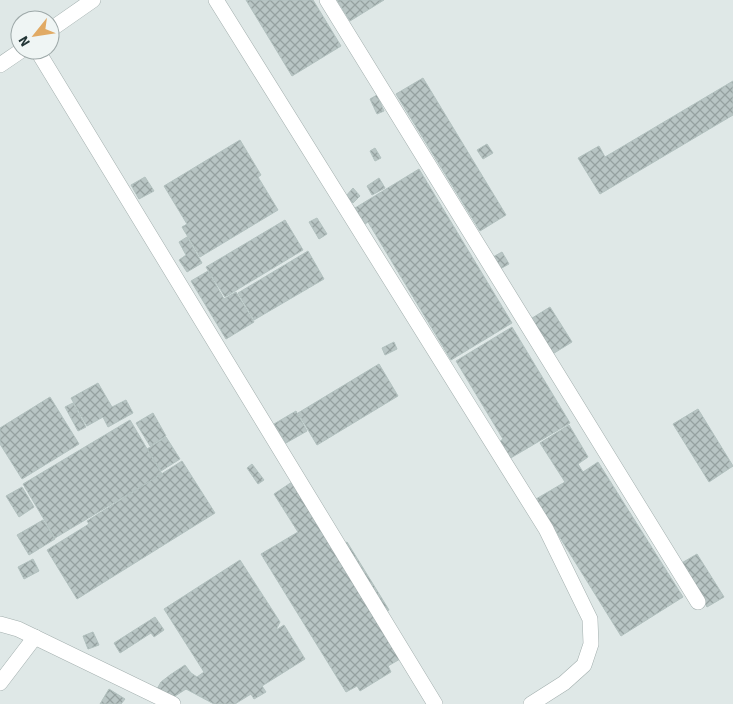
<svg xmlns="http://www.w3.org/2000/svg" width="733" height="704" viewBox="0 0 733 704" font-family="'Source Sans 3',sans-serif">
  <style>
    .building { fill: url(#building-cross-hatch); stroke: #b2c1bf }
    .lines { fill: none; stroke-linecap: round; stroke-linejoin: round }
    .minor-casing { stroke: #a3afae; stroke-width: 16 }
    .minor { stroke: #fff; stroke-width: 15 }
  </style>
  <defs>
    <pattern id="building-cross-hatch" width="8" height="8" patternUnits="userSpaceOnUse" patternTransform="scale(1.25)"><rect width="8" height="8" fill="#b8c5c4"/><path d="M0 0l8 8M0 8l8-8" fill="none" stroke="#95a1a0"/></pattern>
  </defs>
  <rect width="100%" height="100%" fill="#dfe8e7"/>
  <g class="building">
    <path d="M 246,0 L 313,0 L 341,46 L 292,76 Z"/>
    <path d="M 337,0 L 384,0 L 350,21 Z"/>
    <path d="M 423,78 L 506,215 L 480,231 L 396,94 Z"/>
    <path d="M 733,81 L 733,115 L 600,194 L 578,158 L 599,146 L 605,157 Z"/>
    <path d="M 377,95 L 384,111 L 377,114 L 370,99 Z"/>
    <path d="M 240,140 L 261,175 L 258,177 L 278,210 L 200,257 L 182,227 L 187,224 L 164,186 Z"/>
    <path d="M 487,144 L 493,153 L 483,159 L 477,150 Z"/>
    <path d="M 375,148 L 381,158 L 375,161 L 370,151 Z"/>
    <path d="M 419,169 L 512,323 L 451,360 L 368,222 L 365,224 L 355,208 Z"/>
    <path d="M 145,177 L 154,191 L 139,199 L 131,185 Z"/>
    <path d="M 379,178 L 385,188 L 372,195 L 367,186 Z"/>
    <path d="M 353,188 L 360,196 L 353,203 L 346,196 Z"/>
    <path d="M 317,218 L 327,234 L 319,239 L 309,222 Z"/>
    <path d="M 285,220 L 303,250 L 225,297 L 206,267 Z"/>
    <path d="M 187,237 L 202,263 L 187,272 L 179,260 L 186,255 L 179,242 Z"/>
    <path d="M 308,251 L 324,279 L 254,320 L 238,293 Z"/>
    <path d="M 502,252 L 509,264 L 500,269 L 493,257 Z"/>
    <path d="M 208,271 L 224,299 L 236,292 L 254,322 L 226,339 L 191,281 Z"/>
    <path d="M 550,307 L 572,342 L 551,355 L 529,320 Z"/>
    <path d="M 512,327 L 570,423 L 509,459 L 499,442 L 503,439 L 456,361 Z"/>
    <path d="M 394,342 L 397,349 L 385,355 L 382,348 Z"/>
    <path d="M 379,364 L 398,396 L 317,445 L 298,413 Z"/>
    <path d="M 98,383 L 112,407 L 126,400 L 133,413 L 108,427 L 103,417 L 87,426 L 71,398 Z"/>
    <path d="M 50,397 L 79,444 L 22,479 L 0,444 L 0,428 Z"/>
    <path d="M 73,403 L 86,427 L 78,431 L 65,407 Z"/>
    <path d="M 698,409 L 733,466 L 709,482 L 673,424 Z"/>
    <path d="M 296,411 L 307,431 L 286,443 L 274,424 Z"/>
    <path d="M 153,413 L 166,436 L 150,446 L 136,423 Z"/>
    <path d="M 130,420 L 162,474 L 55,538 L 23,484 Z"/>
    <path d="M 569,425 L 588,457 L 578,464 L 583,472 L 598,462 L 683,597 L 621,636 L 536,499 L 565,482 L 540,443 Z"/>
    <path d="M 166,437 L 180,459 L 161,471 L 147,449 Z"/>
    <path d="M 182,461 L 215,513 L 77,599 L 47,550 L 89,524 L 87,521 Z"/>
    <path d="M 252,464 L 264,480 L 258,484 L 247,468 Z"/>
    <path d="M 292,482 L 334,550 L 347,542 L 389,610 L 375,618 L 400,659 L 388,666 L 391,672 L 360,691 L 357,686 L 346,692 L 261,554 L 298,532 L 274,494 Z"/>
    <path d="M 22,487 L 34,507 L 19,517 L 6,496 Z"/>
    <path d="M 43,520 L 55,539 L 29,555 L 17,535 Z"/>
    <path d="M 697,554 L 724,597 L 707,607 L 680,564 Z"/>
    <path d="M 33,559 L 39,571 L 24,579 L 18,567 Z"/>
    <path d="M 240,560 L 280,622 L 276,630 L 284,625 L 305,659 L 262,686 L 266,692 L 254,699 L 251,694 L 235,704 L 214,704 L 186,689 L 172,698 L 157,689 L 161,682 L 170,675 L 185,665 L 191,673 L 197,677 L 204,672 L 164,609 Z"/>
    <path d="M 155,617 L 164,630 L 154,637 L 151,633 L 120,653 L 114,643 Z"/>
    <path d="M 93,632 L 99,645 L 88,649 L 83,636 Z"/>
    <path d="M 109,689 L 125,699 L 121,704 L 100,704 Z"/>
  </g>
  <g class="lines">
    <defs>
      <g id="minor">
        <path d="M 216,0 L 546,529 L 590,619 L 591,644 L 584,665 L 564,683 L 531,704"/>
        <path d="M 327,0 L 698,602"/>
        <path d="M 50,30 L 93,0"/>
        <path d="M 37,50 L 435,704"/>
        <path d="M 0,65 L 22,50"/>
        <path d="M 0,624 L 18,629 L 173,704"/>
        <path d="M 0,683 L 35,637"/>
      </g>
    </defs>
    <use href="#minor" class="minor-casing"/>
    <use href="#minor" class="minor"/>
  </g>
  <g transform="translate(35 35) rotate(240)"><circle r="24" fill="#eff5f4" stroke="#9da8a8"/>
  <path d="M0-4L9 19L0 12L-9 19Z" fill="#e1aa64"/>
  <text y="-8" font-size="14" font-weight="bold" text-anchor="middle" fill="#223536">N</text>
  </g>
</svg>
